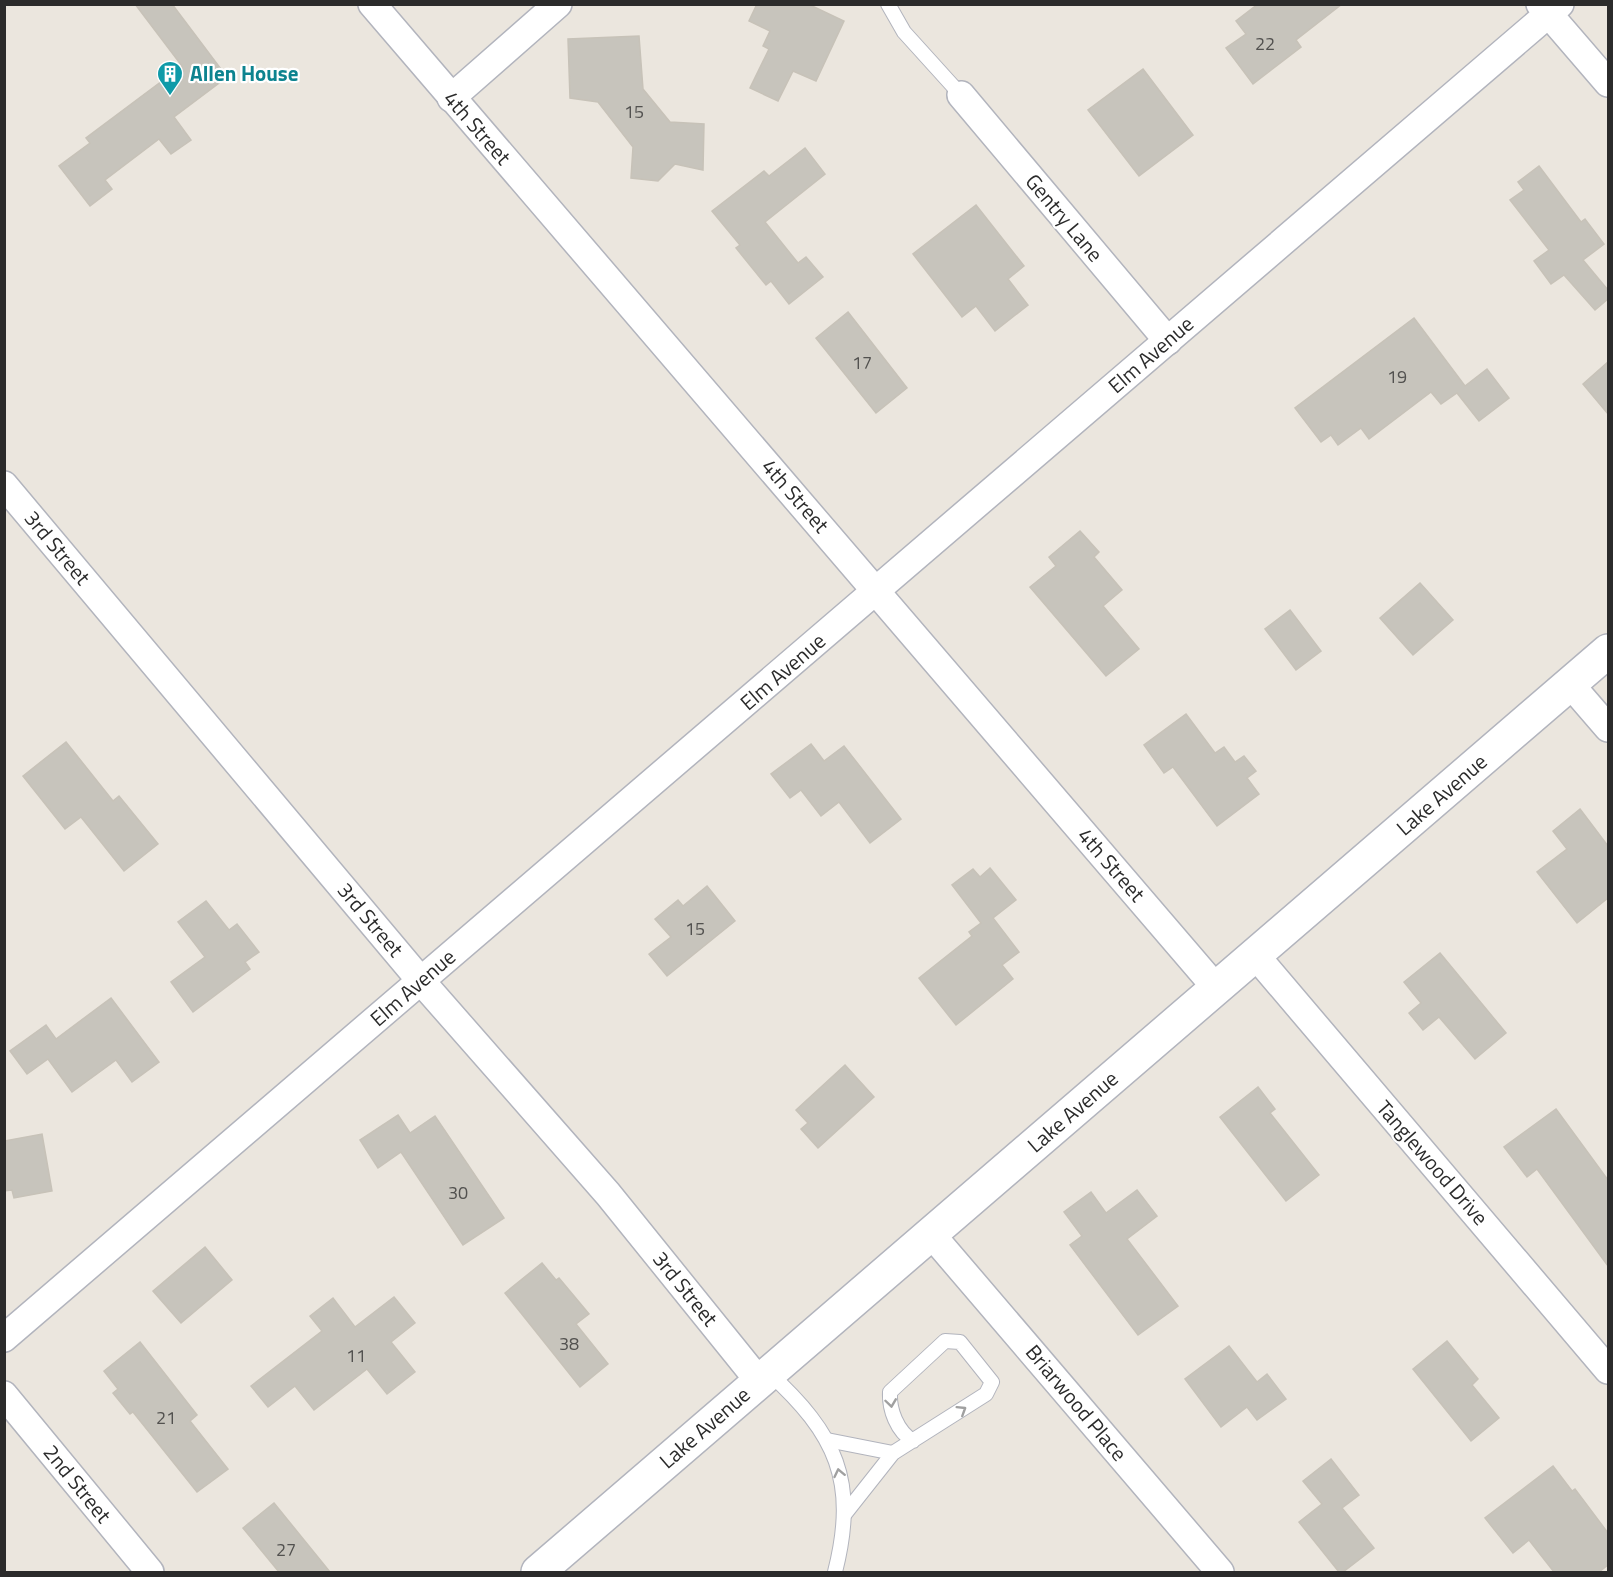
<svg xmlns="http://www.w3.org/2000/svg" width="1613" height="1577" viewBox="0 0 1613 1577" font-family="'Titillium Web',sans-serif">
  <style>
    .building { fill: #c7c4bc; stroke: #c7c2b8; stroke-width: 1.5 }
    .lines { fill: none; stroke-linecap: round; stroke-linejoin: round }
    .service-casing { stroke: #b2b4bd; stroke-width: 16 }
    .minor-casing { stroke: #b2b4bd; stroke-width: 30 }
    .secondary-casing { stroke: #b2b4bd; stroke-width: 36 }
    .service { stroke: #fff; stroke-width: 14 }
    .minor { stroke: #fff; stroke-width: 27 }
    .secondary { stroke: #fff; stroke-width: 33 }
    .oneway { stroke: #a0a0a0 }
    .labels { text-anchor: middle; stroke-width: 4.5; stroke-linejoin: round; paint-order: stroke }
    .number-label { font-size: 18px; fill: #52514f }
    .culture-label { font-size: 21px; font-weight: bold; fill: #0d838f; stroke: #fff; text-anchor: start }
    .street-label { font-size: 21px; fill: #2b2b2b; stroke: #fff }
  </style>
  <rect width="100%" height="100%" fill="#ebe6de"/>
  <g class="building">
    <path d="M 135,4 L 172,4 L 227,77 L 174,117 L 191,140 L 171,154 L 159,139 L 105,180 L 112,189 L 90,206 L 59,166 L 90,143 L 86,138 L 182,66 Z"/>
    <path d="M 757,4 L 808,4 L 844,21 L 816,81 L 793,71 L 778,101 L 750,88 L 769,49 L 763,46 L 770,31 L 749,21 Z"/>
    <path d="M 1258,4 L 1342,4 L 1296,40 L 1301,47 L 1253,84 L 1226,48 L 1246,34 L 1236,21 Z"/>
    <path d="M 639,36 L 643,89 L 670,122 L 704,124 L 703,170 L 675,164 L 658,181 L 631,178 L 633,147 L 598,102 L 570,98 L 568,39 Z"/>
    <path d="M 1143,69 L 1193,135 L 1139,176 L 1088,110 Z"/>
    <path d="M 805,148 L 825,174 L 765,222 L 798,263 L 806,257 L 823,277 L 789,304 L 771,281 L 766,285 L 736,248 L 740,245 L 712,211 L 764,171 L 769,176 Z"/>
    <path d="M 1539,166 L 1581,222 L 1585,219 L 1604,244 L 1583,260 L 1608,290 L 1608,299 L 1595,310 L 1564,275 L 1551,284 L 1534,261 L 1549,250 L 1510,200 L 1524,190 L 1518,182 Z"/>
    <path d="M 976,205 L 1024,266 L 1008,279 L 1028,305 L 995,331 L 976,306 L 962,317 L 913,254 Z"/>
    <path d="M 848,312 L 907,388 L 876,413 L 816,338 Z"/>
    <path d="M 1414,318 L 1465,386 L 1487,369 L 1509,398 L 1479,421 L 1457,393 L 1441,404 L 1431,392 L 1369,439 L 1361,428 L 1338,445 L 1331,435 L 1321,442 L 1295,408 Z"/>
    <path d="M 1608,362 L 1608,414 L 1583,384 Z"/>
    <path d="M 1080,531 L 1099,552 L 1094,557 L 1122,590 L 1103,606 L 1139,649 L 1106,676 L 1030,587 L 1056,566 L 1049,557 Z"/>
    <path d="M 1420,583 L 1453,620 L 1413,655 L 1380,618 Z"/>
    <path d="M 1290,610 L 1321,651 L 1296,670 L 1265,629 Z"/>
    <path d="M 1186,714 L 1215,753 L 1224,747 L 1235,762 L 1244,756 L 1256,771 L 1247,778 L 1259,794 L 1217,826 L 1173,767 L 1164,773 L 1144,745 Z"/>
    <path d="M 66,742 L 113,801 L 119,796 L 158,844 L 124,871 L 81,817 L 65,829 L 23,776 Z"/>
    <path d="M 811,744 L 824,761 L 844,746 L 901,819 L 870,843 L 839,802 L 821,816 L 801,790 L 790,798 L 771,774 Z"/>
    <path d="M 1580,809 L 1608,846 L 1608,898 L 1577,923 L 1537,872 L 1567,849 L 1553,831 Z"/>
    <path d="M 990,868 L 1016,900 L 993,918 L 1019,952 L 1002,965 L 1013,979 L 956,1025 L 919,978 L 972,936 L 969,932 L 981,923 L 952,885 L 973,869 L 980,877 Z"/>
    <path d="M 707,886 L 735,921 L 667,976 L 649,954 L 671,937 L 655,919 L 678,900 L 683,906 Z"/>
    <path d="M 206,901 L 229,930 L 237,924 L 259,952 L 245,962 L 250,969 L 193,1012 L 171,982 L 205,957 L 178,922 Z"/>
    <path d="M 1440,953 L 1506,1033 L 1475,1059 L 1439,1017 L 1423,1030 L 1409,1013 L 1421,1003 L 1404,982 Z"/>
    <path d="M 111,998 L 159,1062 L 132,1082 L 116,1060 L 72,1092 L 48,1059 L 27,1074 L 10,1051 L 46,1025 L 56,1039 Z"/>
    <path d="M 845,1065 L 874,1097 L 818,1148 L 801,1129 L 808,1123 L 796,1110 Z"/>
    <path d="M 1258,1087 L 1275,1109 L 1270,1113 L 1319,1175 L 1286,1201 L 1220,1117 Z"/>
    <path d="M 1556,1109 L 1608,1180 L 1608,1266 L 1537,1169 L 1527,1177 L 1504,1147 Z"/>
    <path d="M 398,1115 L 410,1133 L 435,1116 L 504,1218 L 463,1245 L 401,1152 L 378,1168 L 360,1140 Z"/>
    <path d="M 42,1134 L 52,1191 L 14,1198 L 12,1190 L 4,1191 L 4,1141 Z"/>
    <path d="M 1137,1190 L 1157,1216 L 1127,1239 L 1178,1306 L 1138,1335 L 1070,1245 L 1082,1236 L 1064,1212 L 1091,1192 L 1106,1213 Z"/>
    <path d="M 205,1247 L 232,1280 L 181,1323 L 153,1291 Z"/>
    <path d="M 542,1263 L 556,1280 L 559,1278 L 589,1314 L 576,1324 L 608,1364 L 580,1387 L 505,1293 Z"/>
    <path d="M 394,1297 L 415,1323 L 391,1342 L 415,1372 L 387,1394 L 367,1369 L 314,1410 L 295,1386 L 268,1407 L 251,1386 L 322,1331 L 310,1316 L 333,1298 L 355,1327 Z"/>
    <path d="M 1447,1341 L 1478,1379 L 1472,1385 L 1499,1418 L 1471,1441 L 1413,1369 Z"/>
    <path d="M 140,1342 L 197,1415 L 190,1421 L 228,1469 L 197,1492 L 133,1412 L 130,1414 L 113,1393 L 118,1389 L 104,1371 Z"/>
    <path d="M 1229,1346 L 1257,1382 L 1267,1374 L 1286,1399 L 1257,1420 L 1247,1407 L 1221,1427 L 1185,1379 Z"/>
    <path d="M 1331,1459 L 1359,1495 L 1342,1508 L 1374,1548 L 1343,1572 L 1339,1572 L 1299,1522 L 1322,1504 L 1303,1481 Z"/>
    <path d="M 1553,1466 L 1572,1491 L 1575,1489 L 1608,1533 L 1608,1565 L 1599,1572 L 1554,1572 L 1529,1540 L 1513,1553 L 1485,1518 Z"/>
    <path d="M 274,1503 L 330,1572 L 279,1572 L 243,1528 Z"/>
  </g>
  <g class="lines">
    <defs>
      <g id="service">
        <path d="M 888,4 L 904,32 L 961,95"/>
        <path d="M 769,1373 C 836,1434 858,1481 835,1572"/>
        <path d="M 827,1440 L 893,1453"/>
        <path d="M 844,1515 L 893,1453 L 986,1394 L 992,1382 L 960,1342 L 945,1341 L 890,1392 C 889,1410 897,1431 913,1441"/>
      </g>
      <g id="minor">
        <path d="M 372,4 L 1217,989"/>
        <path d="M 1540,4 L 1608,83"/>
        <path d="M 961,95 L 1168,341"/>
        <path d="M 451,98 L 558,4"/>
        <path d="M 4,485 L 421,981 L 608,1194 L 759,1381"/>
        <path d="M 1570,684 L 1608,728"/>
        <path d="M 1256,956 L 1608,1370"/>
        <path d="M 931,1234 L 1220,1572"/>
        <path d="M 4,1338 L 1560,4"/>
        <path d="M 4,1395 L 150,1572"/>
      </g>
      <path id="secondary" d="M 538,1572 L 1608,651"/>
    </defs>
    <use href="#service" class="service-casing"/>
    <use href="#minor" class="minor-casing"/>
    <use href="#secondary" class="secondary-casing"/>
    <use href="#service" class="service"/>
    <use href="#minor" class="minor"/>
    <use href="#secondary" class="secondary"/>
  </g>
  <defs><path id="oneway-chevron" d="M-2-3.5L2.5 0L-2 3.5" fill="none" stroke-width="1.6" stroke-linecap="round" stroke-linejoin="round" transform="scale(1.5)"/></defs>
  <g class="oneway">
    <use href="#oneway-chevron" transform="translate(891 1403) rotate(82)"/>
    <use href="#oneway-chevron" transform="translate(962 1410) rotate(-32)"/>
    <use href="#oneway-chevron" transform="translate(839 1473) rotate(-102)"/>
  </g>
  <defs>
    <symbol id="building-pin" viewBox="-11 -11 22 30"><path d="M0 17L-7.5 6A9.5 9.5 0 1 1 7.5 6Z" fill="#0f9aa8" stroke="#fff"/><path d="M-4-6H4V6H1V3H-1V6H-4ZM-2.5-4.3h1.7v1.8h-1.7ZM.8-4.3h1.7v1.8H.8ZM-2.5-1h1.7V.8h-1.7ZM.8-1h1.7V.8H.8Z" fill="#fff"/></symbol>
  </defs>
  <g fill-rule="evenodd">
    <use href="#building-pin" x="155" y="59" width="30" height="40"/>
  </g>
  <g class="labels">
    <g class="number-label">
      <text x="1265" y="50">22</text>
      <text x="634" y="118">15</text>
      <text x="862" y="369">17</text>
      <text x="1397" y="383">19</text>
      <text x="695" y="935">15</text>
      <text x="458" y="1199">30</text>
      <text x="569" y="1350">38</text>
      <text x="356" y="1362">11</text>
      <text x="166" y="1424">21</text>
      <text x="286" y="1556">27</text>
    </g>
    <g class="culture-label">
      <text x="190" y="81">Allen House</text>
    </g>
    <g class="street-label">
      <text transform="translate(477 128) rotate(49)" y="7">4th Street</text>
      <text transform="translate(1064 218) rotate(50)" y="7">Gentry Lane</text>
      <text transform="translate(1151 355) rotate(-41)" y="7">Elm Avenue</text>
      <text transform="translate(795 496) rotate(49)" y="7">4th Street</text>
      <text transform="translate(57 548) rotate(50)" y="7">3rd Street</text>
      <text transform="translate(783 672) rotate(-41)" y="7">Elm Avenue</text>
      <text transform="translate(1442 795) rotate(-41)" y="7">Lake Avenue</text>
      <text transform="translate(1111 865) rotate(49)" y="7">4th Street</text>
      <text transform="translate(370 920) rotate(50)" y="7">3rd Street</text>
      <text transform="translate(413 988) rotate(-41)" y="7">Elm Avenue</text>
      <text transform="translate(1073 1112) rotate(-41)" y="7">Lake Avenue</text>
      <text transform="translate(1432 1163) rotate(49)" y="7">Tanglewood Drive</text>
      <text transform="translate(685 1289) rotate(51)" y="7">3rd Street</text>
      <text transform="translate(1076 1403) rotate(50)" y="7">Briarwood Place</text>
      <text transform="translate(705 1428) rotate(-41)" y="7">Lake Avenue</text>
      <text transform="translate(77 1484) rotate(51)" y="7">2nd Street</text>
    </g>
  </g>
  <rect width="1613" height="1577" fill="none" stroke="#2b2b2b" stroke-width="12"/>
</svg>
